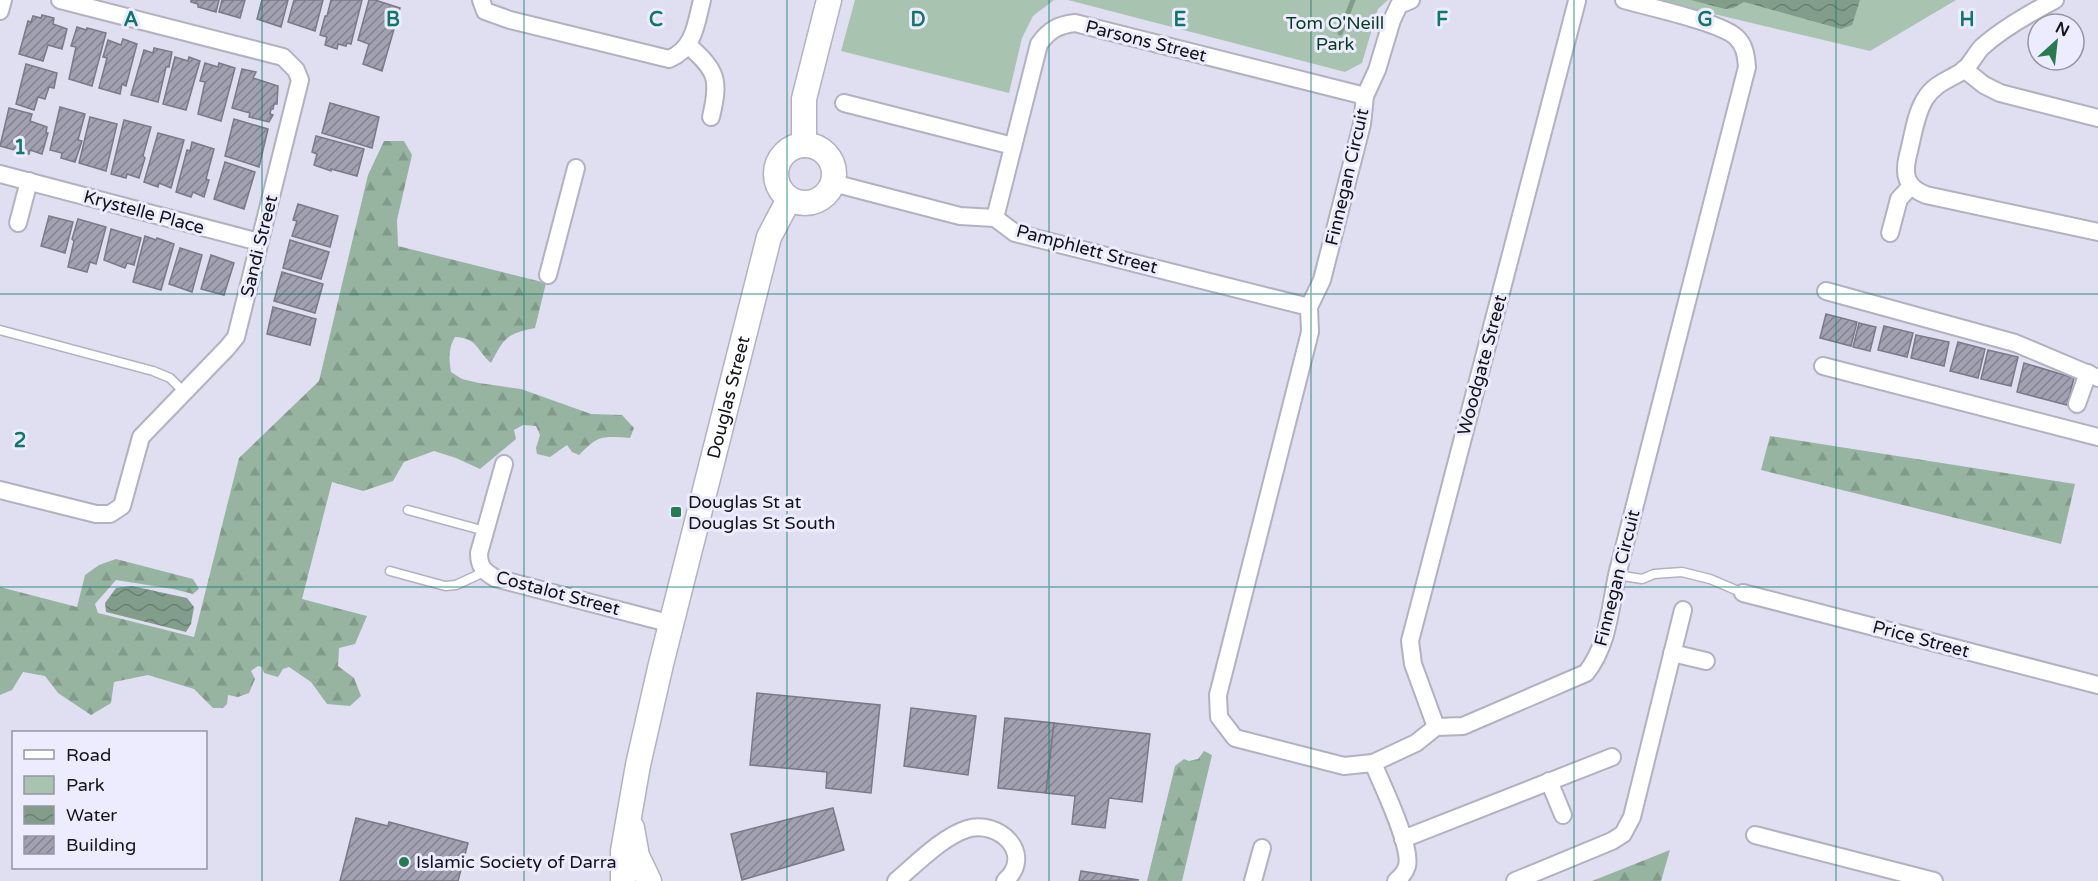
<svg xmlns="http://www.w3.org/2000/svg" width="2098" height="881" viewBox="0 0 2098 881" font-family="'Varela Round',sans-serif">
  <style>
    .forest { fill: url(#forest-firs) }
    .park { fill: #a9c3b1 }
    .water { fill: url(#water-waves) }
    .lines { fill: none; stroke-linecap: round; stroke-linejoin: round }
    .stream { stroke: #829e8b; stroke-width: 5 }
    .building { fill: url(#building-hatch); stroke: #797988; stroke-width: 1.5 }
    .lane-casing { stroke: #b1b1c2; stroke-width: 11 }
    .street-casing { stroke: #b1b1c2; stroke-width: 20 }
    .secondary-casing { stroke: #b1b1c2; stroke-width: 27 }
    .lane { stroke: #fff; stroke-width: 8 }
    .street { stroke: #fff; stroke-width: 16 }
    .secondary { stroke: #fff; stroke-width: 24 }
    .grid { fill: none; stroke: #0f766e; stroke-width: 1.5; stroke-opacity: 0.55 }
    .poi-dot { fill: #287b4e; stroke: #ececfe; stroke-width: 2 }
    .labels { text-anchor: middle; stroke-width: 6; stroke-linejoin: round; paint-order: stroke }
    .park-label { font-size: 18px; fill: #083d22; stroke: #ececfe }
    .street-label { font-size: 18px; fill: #131319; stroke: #ececfe }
    .poi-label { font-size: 18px; fill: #131319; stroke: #ececfe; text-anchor: start }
    .grid-label { font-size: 20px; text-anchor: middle; font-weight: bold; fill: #0f766e; stroke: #ececfe; stroke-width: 6; stroke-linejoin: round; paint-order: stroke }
  </style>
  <defs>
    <pattern id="forest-firs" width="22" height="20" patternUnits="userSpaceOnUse" patternTransform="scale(1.5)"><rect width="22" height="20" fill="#97b4a0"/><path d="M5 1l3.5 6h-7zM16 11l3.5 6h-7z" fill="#819a89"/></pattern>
    <pattern id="water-waves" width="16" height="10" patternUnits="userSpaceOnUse" patternTransform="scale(1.5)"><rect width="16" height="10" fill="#829e8b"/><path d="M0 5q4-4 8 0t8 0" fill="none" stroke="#698071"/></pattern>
    <pattern id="building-hatch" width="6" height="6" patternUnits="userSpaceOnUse" patternTransform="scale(1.5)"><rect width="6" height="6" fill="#a1a1b1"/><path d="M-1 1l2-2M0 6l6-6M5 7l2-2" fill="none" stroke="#82828f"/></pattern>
  </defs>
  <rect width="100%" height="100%" fill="#dfdff1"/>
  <g class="forest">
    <path d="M 384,141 L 404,141 L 412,155 L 397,220 L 398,246 L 546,283 L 535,328 C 506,334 504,338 491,363 C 476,350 478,338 455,337 C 448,349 449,359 451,372 L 462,379 L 479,383 L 521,389 L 591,414 L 622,415 L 634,428 L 630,438 C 601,436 599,435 579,455 L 572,452 L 567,445 L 550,457 L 537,454 L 536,448 L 540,435 L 536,426 L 523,425 L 514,430 L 516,439 L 480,469 L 456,458 L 434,451 L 404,462 L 393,481 L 363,491 L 332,482 L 302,599 L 367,616 L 355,644 L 339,648 L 338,666 L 354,678 L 361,696 L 350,706 L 327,704 L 311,682 L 289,667 L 283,669 L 278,677 L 264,673 L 262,667 L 258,666 L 251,671 L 255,679 L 249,693 L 238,697 L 228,695 L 227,704 L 223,708 L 213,708 L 194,689 L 148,675 L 114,682 L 111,703 L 91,715 L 58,693 L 45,676 L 23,672 L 12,690 L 0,695 L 0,587 L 77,607 L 85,575 L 99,565 L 116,559 L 193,579 L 199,589 L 193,594 L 173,589 L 116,580 L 95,604 L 98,613 L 194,637 L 239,458 L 319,381 L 368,175 Z"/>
    <path d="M 1770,436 L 2075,484 L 2061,544 L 1761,470 Z"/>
    <path d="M 1204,751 L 1212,755 L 1182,881 L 1147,881 L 1175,766 L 1184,759 L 1189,761 L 1198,759 Z"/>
    <path d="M 1670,850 L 1661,881 L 1592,881 Z"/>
  </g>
  <g class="park">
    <path d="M 855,0 L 1054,0 L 1033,16 L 1022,38 L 1009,93 L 841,51 Z"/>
    <path d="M 1068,0 L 1388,0 L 1378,9 L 1362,63 L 1345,72 Z"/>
    <path d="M 1655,0 L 1956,0 L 1870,51 Z"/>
  </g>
  <g class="water">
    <path d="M 1691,0 L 1860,0 L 1852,25 L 1841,29 L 1744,2 L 1733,8 L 1725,9 Z"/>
    <path d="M 132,586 L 187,598 L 194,607 L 191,624 L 186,632 L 106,612 L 105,603 L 116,588 Z"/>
  </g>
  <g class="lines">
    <path class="stream" d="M 1340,33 L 1353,0"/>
  </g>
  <g class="building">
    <path d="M 191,0 L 219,0 L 216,12 L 198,7 L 198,4 L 191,2 Z"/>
    <path d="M 222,0 L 245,0 L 240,18 L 219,12 Z"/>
    <path d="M 262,0 L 288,0 L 281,27 L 257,19 Z"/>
    <path d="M 294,0 L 323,0 L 315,31 L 288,22 Z"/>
    <path d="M 331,0 L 362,0 L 351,44 L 347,43 L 346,46 L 338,44 L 337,49 L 325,45 L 327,37 L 320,35 L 325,16 L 327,16 Z"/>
    <path d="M 369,0 L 375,0 L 400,8 L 382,71 L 363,64 L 369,44 L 358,40 Z"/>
    <path d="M 42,15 L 54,18 L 53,24 L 67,29 L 62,49 L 48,45 L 43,61 L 19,54 L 28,21 L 31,22 L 33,16 L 41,18 Z"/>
    <path d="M 77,27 L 86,30 L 87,28 L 106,33 L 92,86 L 69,79 L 76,47 L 71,46 Z"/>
    <path d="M 123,39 L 137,44 L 126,86 L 122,84 L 120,94 L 99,88 L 107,58 L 103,57 L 108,40 L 121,45 Z"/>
    <path d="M 154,48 L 172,52 L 169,67 L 166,67 L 158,102 L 131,95 L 144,50 L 153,53 Z"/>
    <path d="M 175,57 L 188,61 L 189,57 L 200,61 L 186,110 L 163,104 Z"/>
    <path d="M 205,63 L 218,67 L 219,63 L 235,68 L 221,121 L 198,114 L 205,82 L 200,81 Z"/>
    <path d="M 26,64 L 57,73 L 54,88 L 49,87 L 45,99 L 38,97 L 34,110 L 16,104 Z"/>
    <path d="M 242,69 L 256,72 L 253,78 L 278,86 L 277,104 L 274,104 L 273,109 L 271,109 L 270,114 L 273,115 L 269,122 L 249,117 L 250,113 L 232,108 Z"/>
    <path d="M 330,103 L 379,117 L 372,148 L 322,133 Z"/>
    <path d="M 60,107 L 85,114 L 78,140 L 82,141 L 75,162 L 61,158 L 62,153 L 50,150 Z"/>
    <path d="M 9,108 L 32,114 L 30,121 L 47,127 L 46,133 L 48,133 L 42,154 L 30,150 L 29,154 L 0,146 Z"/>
    <path d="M 90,117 L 117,124 L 106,171 L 79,163 Z"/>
    <path d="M 234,119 L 268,129 L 259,167 L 225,156 Z"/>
    <path d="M 124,120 L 151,127 L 143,156 L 145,158 L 139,178 L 127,174 L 126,178 L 111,174 Z"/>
    <path d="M 158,133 L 184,140 L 171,188 L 159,183 L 158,187 L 144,182 Z"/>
    <path d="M 316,136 L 364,149 L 357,176 L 331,169 L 331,171 L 314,165 L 317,154 L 312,152 Z"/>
    <path d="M 192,142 L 214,149 L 206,179 L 209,180 L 204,197 L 193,192 L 191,197 L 176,192 L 187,150 L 190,151 Z"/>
    <path d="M 225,162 L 255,172 L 244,209 L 214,199 Z"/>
    <path d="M 298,204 L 338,216 L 330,247 L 292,236 L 297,221 L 293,220 Z"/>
    <path d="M 49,216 L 73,222 L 65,253 L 41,246 Z"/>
    <path d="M 78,219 L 106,227 L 96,264 L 90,262 L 87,272 L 68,267 L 74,241 L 72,239 Z"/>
    <path d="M 111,229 L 141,238 L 134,265 L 127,263 L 125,268 L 104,260 Z"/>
    <path d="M 145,236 L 156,240 L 157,238 L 174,244 L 161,290 L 133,282 Z"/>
    <path d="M 290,240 L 329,252 L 321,279 L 283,268 Z"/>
    <path d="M 180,248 L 202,255 L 192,292 L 169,284 Z"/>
    <path d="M 211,255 L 234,263 L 224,295 L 201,289 Z"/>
    <path d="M 282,272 L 323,284 L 315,313 L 274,301 Z"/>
    <path d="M 273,307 L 316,319 L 310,345 L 267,334 Z"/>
    <path d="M 1826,314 L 1857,322 L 1851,346 L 1820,338 Z"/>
    <path d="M 1859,323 L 1876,327 L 1870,351 L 1853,347 Z"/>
    <path d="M 1884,326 L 1913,333 L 1907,357 L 1878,350 Z"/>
    <path d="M 1916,335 L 1949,342 L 1944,366 L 1911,358 Z"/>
    <path d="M 1958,342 L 1985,349 L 1978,378 L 1950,371 Z"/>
    <path d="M 1988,350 L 2018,357 L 2011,386 L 1981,379 Z"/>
    <path d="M 2024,363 L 2074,378 L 2067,405 L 2017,392 Z"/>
    <path d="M 757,693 L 880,705 L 871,793 L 826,788 L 827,772 L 750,765 Z"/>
    <path d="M 911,708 L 976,716 L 968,775 L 904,766 Z"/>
    <path d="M 1005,718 L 1054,723 L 1046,793 L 998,788 Z"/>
    <path d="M 1054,723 L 1150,734 L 1142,802 L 1109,798 L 1105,828 L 1072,824 L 1075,796 L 1046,793 Z"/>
    <path d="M 833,808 L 844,850 L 742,880 L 731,834 Z"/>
    <path d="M 356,818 L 388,826 L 389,822 L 468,843 L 458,881 L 340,881 Z"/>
    <path d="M 1081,871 L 1139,880 L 1079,881 Z"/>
  </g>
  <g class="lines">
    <defs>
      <g id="lane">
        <path d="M 0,330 L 153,371 L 170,378 L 184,392"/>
        <path d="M 408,510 L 485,531"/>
        <path d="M 390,571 L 445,586 L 456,585 L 484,572"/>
        <path d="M 1617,575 L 1642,579 L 1654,574 L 1682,572 L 1710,579 L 1743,593"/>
      </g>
      <g id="street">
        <path d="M 481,0 L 485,11 L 510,20 L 669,59 C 694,49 696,24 702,0"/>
        <path d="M 1411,0 L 1399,5 L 1392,20 L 1377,70 L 1365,96 L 1362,124 L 1322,280 L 1309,307 L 1310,332 L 1218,695 L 1219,717 L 1235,738 L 1344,766 L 1373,763 L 1416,743 L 1436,727 L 1463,726 L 1586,673 C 1608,646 1610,609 1617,575 L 1747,67 C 1746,56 1745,45 1736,37 C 1720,22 1648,7 1624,0"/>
        <path d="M 2055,0 C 2030,13 2003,28 1982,47 C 1975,54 1970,67 1961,72 C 1948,80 1934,84 1925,99 C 1915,115 1913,137 1908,155 C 1903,175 1906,187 1926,195 L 2098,232"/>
        <path d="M 0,11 L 3,0"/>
        <path d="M 688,45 C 717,71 720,79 711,117"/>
        <path d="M 1964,69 L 1984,85 L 2000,93 L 2098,118"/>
        <path d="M 844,103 L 1013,146"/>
        <path d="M 0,174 L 259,242"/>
        <path d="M 833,183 L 960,216 L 995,218 L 1015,233 L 1309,307"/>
        <path d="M 995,218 L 1039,44 C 1049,30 1058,25 1075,23 L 1365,96"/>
        <path d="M 18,223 L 29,181"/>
        <path d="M 1890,233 L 1899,199 L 1911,186"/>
        <path d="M 548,275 L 576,168"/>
        <path d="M 1826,291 L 2015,343 L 2098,378"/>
        <path d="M 1823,366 L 2098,437"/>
        <path d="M 2077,404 L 2088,373"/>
        <path d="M 504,464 L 479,553 C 479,566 483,571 495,578 L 672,624"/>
        <path d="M 0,490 L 96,514 L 110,514 L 122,506 L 141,437 L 227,348 L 236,337 L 300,80 L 296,70 L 283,57 L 60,0"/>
        <path d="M 1743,593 L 2098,685"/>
        <path d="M 1672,653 L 1706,661"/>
        <path d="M 1436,727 L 1413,664 L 1410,641 L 1577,1"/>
        <path d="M 1373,763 C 1382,785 1412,846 1407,866 C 1405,873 1401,877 1396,881"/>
        <path d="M 1549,781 L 1563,815"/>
        <path d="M 1755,835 L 1934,881"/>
        <path d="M 1403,839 L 1612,757"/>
        <path d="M 896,881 C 916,864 942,837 967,829 C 999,819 1035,854 1005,881"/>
        <path d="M 1253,881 L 1262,848"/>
        <path d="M 1515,881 L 1612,841 L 1623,834 L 1632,817 L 1683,610"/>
      </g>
      <g id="secondary">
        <circle cx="805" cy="174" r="29"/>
        <path d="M 804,145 L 804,99 L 829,0"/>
        <path d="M 632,828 L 637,856 L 649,881"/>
        <path id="s1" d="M 623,881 L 623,851 L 638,765 L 661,664 L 769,237 L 789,199"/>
      </g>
    </defs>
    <use href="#lane" class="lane-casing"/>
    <use href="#street" class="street-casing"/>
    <use href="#secondary" class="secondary-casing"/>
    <use href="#lane" class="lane"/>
    <use href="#street" class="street"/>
    <use href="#secondary" class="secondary"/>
  </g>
  <path class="grid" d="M 262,0 L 262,881M 524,0 L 524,881M 787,0 L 787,881M 1049,0 L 1049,881M 1311,0 L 1311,881M 1574,0 L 1574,881M 1836,0 L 1836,881M 0,294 L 2098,294M 0,587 L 2098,587"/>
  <g class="poi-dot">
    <rect x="670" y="506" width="12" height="12" rx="3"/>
    <circle cx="404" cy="862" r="6"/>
  </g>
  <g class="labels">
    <g class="park-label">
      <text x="1335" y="29">Tom O'Neill<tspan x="1335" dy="21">Park</tspan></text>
    </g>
    <g class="street-label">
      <text transform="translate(1146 41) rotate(14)" y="6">Parsons Street</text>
      <text transform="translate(1347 177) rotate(-77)" y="6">Finnegan Circuit</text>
      <text transform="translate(144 212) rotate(15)" y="6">Krystelle Place</text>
      <text transform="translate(259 246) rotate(-76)" y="6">Sandi Street</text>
      <text transform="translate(1087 249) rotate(15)" y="6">Pamphlett Street</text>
      <text transform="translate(1482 365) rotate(-75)" y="6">Woodgate Street</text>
      <text dy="6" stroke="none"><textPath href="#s1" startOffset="496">Douglas Street</textPath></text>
      <text transform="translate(1617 578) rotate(-76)" y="6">Finnegan Circuit</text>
      <text transform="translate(558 593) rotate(15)" y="6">Costalot Street</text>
      <text transform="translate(1921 639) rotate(15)" y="6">Price Street</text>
    </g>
    <g class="poi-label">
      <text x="688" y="508">Douglas St at<tspan x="688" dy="21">Douglas St South</tspan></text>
      <text x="416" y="868">Islamic Society of Darra</text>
    </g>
  </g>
  <g class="grid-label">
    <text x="131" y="26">A</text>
    <text x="393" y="26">B</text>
    <text x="656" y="26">C</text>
    <text x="918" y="26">D</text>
    <text x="1180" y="26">E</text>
    <text x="1442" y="26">F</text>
    <text x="1705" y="26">G</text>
    <text x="1967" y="26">H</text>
    <text x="20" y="154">1</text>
    <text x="20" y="447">2</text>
  </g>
  <rect x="12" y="731" width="195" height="138" fill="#ececfe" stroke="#9595a2" stroke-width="1.5"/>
  <rect x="24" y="750" width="30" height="9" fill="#ffffff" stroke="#9595a2" stroke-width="1.5"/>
  <text x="66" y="761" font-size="18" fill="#131319">Road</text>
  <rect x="24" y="776" width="30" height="18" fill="#a9c3b1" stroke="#9595a2" stroke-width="1.5"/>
  <text x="66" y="791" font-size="18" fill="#131319">Park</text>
  <rect x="24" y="806" width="30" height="18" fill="url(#water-waves)" stroke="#9595a2" stroke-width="1.5"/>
  <text x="66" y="821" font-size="18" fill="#131319">Water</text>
  <rect x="24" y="836" width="30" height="18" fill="url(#building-hatch)" stroke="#9595a2" stroke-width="1.5"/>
  <text x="66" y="851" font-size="18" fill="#131319">Building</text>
  <g transform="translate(2056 42) rotate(27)"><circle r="28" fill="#ececfe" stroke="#9595a2" stroke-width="1.5"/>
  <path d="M0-4.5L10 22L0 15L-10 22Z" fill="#287b4e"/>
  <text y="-9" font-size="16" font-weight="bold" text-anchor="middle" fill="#131319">N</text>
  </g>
</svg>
